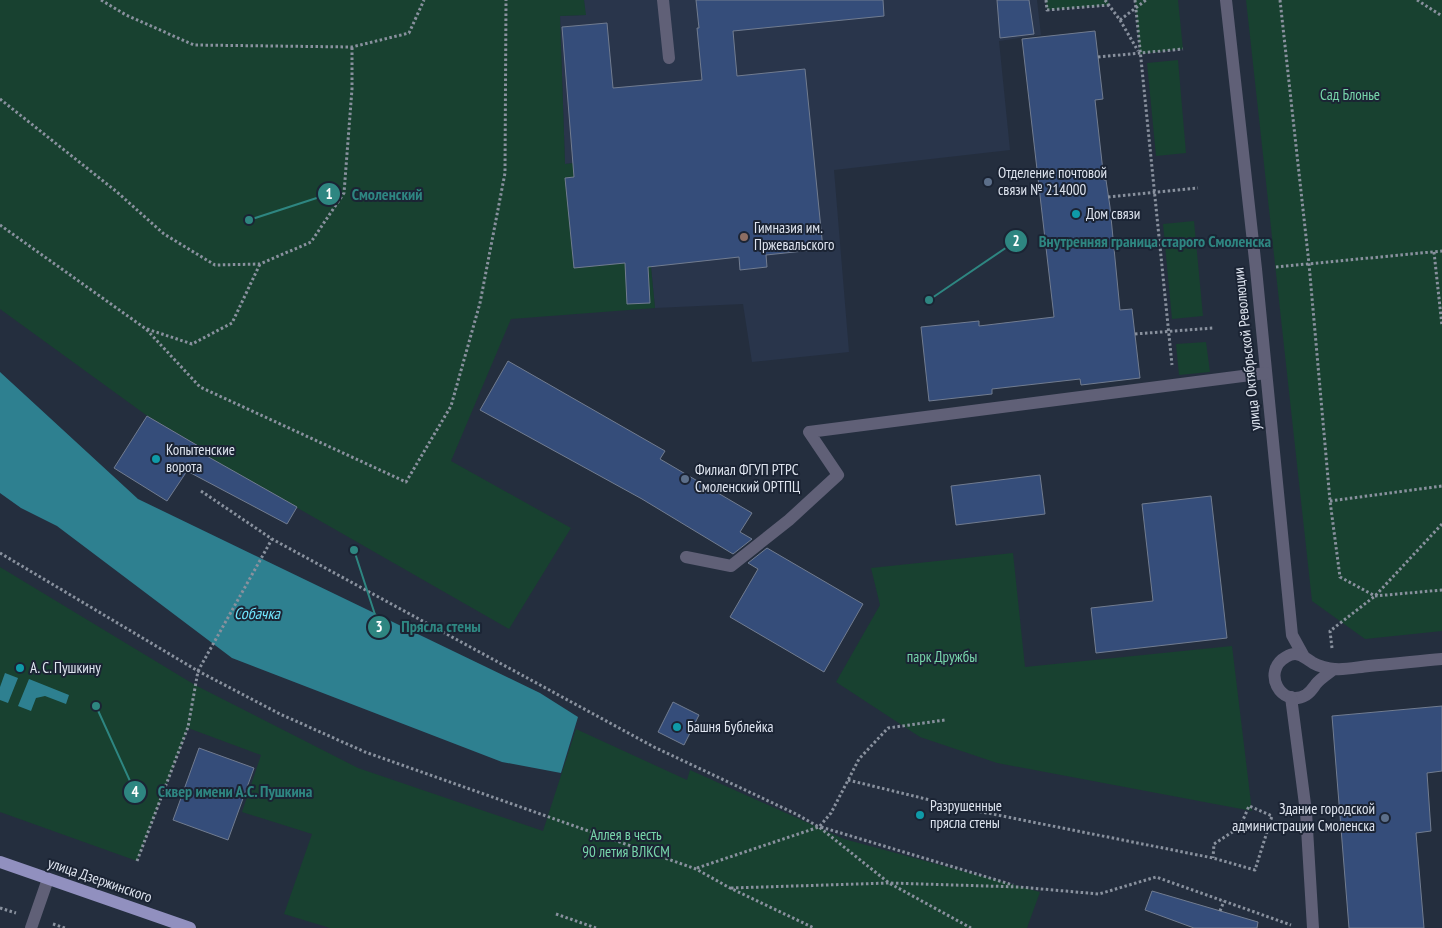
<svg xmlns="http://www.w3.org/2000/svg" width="1442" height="928" viewBox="0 0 1442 928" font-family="'PT Sans Narrow',sans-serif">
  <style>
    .built { fill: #29354b }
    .green { fill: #184130 }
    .water { fill: #2e8090 }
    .building { fill: #354d7a; stroke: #717c90 }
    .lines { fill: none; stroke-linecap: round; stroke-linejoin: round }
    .path { stroke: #89919e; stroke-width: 3; stroke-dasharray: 2.5 2.5; stroke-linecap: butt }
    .minor { stroke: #606077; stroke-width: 12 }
    .major { stroke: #9190bf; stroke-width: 12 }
    .service-dot { fill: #5c6f8a; stroke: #1b2434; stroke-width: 2 }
    .culture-dot { fill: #0f9aa8; stroke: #1b2434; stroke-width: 2 }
    .education-dot { fill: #8d6e63; stroke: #1b2434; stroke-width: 2 }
    .labels { text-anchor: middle; stroke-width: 4; stroke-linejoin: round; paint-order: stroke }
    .park-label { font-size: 15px; fill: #77d6ab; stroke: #1b2434 }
    .poi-label { font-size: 15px; fill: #dee4ef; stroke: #1b2434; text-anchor: start }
    .street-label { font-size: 15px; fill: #dee4ef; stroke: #1b2434 }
    .water-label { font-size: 16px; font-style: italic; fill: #70e5fd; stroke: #1b2434 }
    .leader { fill: none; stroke: #2e8681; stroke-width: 2 }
    .callout-dot { fill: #2e8681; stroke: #1b2434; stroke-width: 2 }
    .mark-label { font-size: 15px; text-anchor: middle; font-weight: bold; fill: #fff }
    .callout-label { font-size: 16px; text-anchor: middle; font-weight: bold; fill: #2e8681; stroke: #1b2434; stroke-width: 4; stroke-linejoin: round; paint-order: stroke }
  </style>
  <rect width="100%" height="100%" fill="#242e3e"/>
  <path class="built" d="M 584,0 L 1037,0 L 1041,35 L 999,41 L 1010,150 L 834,170 L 849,352 L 752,362 L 743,304 L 655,308 L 640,156 L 565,164 L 560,16 L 585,15 Z"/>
  <g class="green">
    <path d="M 0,0 L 584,0 L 586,15 L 560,16 L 565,164 L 640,156 L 655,308 L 511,319 L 451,461 L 571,528 L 509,629 L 198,451 L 199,446 L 146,415 L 0,309 Z"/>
    <path d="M 1046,0 L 1108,0 L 1109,5 L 1047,10 Z"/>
    <path d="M 1135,0 L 1178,0 L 1183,49 L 1140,54 Z"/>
    <path d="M 1246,0 L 1442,0 L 1442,631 L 1365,639 L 1312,601 Z"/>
    <path d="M 1178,60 L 1186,153 L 1156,156 L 1147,63 Z"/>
    <path d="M 1194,221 L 1203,316 L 1172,319 L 1163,224 Z"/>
    <path d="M 1206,342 L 1210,372 L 1179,375 L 1176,344 Z"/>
    <path d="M 1013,553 L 1025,667 L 1232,646 L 1252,811 L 997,763 L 920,737 L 836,682 L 880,605 L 871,568 Z"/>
    <path d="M 0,567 L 195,685 L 358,768 L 543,831 L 576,729 L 687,780 L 690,770 L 844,839 L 1040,892 L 1027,928 L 330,928 L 284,914 L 312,834 L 242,812 L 261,755 L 188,728 L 137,861 L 0,812 Z"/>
  </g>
  <g class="water">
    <path d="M 0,372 L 138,499 L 540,693 L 578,717 L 561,773 L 502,762 L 232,658 L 57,526 L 21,508 L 0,493 Z"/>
    <path d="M 5,673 L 18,678 L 8,703 L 0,700 L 0,687 Z"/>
    <path d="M 29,679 L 69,695 L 66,704 L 45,696 L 36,698 L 31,711 L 18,706 Z"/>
  </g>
  <g class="building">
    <path d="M 696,0 L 883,0 L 884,16 L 733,31 L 737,76 L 805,69 L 823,249 L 766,255 L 767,267 L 740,270 L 739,257 L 648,267 L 650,303 L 627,304 L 625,263 L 574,268 L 565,178 L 574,177 L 562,27 L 607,23 L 613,88 L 702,80 L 697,28 L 699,28 Z"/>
    <path d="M 997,0 L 1029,0 L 1034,34 L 1000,38 Z"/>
    <path d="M 1095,31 L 1103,99 L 1095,100 L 1104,180 L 1106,180 L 1110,207 L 1120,310 L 1132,309 L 1140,378 L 1081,385 L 1080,379 L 992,389 L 992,394 L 929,401 L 921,327 L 979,321 L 979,326 L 1054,317 L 1022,39 Z"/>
    <path d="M 508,361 L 665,451 L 660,459 L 752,513 L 740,532 L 752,539 L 733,554 L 642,499 L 480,410 Z"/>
    <path d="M 147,416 L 200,447 L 198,451 L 297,507 L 287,524 L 187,471 L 167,501 L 114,468 Z"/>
    <path d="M 1040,475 L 1045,514 L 956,525 L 951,486 Z"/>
    <path d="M 1211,496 L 1227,638 L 1096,653 L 1091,608 L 1153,601 L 1142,504 Z"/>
    <path d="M 767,548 L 863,604 L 824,672 L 730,617 L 758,569 L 748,563 Z"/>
    <path d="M 673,702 L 699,715 L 684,745 L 658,732 Z"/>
    <path d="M 1442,706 L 1442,771 L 1427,773 L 1431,831 L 1416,833 L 1424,928 L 1349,928 L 1332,716 Z"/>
    <path d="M 199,748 L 254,768 L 228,840 L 173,820 Z"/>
    <path d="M 1152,891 L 1258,922 L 1257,928 L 1194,928 L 1145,910 Z"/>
  </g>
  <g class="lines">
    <g class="path">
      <path d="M 101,0 L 126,15 L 194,45 L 352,47 L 409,33 L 424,0"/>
      <path d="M 1046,0 L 1047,10 L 1109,5"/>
      <path d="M 1105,0 L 1120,20 L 1138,51"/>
      <path d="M 1135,0 L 1172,365"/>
      <path d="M 1280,0 L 1309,264 L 1330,501 L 1340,577 L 1375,596 L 1442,590"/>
      <path d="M 1417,0 L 1442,16"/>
      <path d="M 1120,20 L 1146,0"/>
      <path d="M 1098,57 L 1183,49"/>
      <path d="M 0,99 L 117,192 L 164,234 L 215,265 L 260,264 L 311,242 L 344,193 L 352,89 L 352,47"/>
      <path d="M 1108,197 L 1198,188"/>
      <path d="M 0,225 L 146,329 L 200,387 L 406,482 L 451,406 L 480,303 L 505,173 L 506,0"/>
      <path d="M 1434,252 L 1442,326"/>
      <path d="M 1276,267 L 1442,251"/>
      <path d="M 147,329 L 192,344 L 232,323 L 260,264"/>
      <path d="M 1135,334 L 1213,328"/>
      <path d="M 201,491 L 272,539 L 654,747 L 796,814 L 819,827 L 889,883 L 971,928"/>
      <path d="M 1330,501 L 1442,486"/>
      <path d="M 0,553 L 198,671 L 280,714 L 365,752 L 696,869 L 730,888 L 814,928"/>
      <path d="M 1332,648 L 1330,631 L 1375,596 L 1442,524"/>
      <path d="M 848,780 L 967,809 L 1213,858 L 1255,870 L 1272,816 L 1249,806 L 1240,827 L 1214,844 L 1213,858"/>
      <path d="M 821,827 L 1013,885"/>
      <path d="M 137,861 L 188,727 L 198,671 L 272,539"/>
      <path d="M 697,868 L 819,827 L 831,813 L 859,759 L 888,728 L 945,720"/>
      <path d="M 731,888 L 889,883 L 1019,887 L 1099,894 L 1156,877 L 1291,925"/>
      <path d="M 0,908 L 16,913"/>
      <path d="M 1220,911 L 1224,901"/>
      <path d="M 556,914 L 596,928"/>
      <path d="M 53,924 L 65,928"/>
    </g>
    <g class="minor">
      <path d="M 663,0 L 669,58"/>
      <path d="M 1226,0 L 1256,269 L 1292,635 L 1303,655"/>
      <path d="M 686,557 L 731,566 L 789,520 L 838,475 L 809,432 L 1266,373"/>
      <path d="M 1334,669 C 1328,674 1321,678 1316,684 C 1313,688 1311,692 1306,695 C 1281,709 1261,671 1286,657 C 1297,650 1304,657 1313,663 C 1318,666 1329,669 1335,669 C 1346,670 1358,667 1369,666 C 1394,664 1418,661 1442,659"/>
      <path d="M 1291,697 L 1306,812 L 1313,928"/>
      <path d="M 31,928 L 48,879"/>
    </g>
    <path class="major" d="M 0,862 L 190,928"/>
  </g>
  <g class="service-dot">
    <circle cx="988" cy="182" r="5"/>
    <circle cx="685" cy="479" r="5"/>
    <circle cx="1385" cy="818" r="5"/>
  </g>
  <g class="culture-dot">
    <circle cx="1076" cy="214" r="5"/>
    <circle cx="156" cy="459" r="5"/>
    <circle cx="20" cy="668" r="5"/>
    <circle cx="677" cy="727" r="5"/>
    <circle cx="920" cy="815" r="5"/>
  </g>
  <circle class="education-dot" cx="744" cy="237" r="5"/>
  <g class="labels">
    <g class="park-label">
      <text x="1350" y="100">Сад Блонье</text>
      <text x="942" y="662">парк Дружбы</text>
      <text x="626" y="840">Аллея в честь<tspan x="626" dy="17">90 летия ВЛКСМ</tspan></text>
    </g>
    <g class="poi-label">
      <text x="998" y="178">Отделение почтовой<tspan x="998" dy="17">связи № 214000</tspan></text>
      <text x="1086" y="219">Дом связи</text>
      <text x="754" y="233">Гимназия им.<tspan x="754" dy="17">Пржевальского</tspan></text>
      <text x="166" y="455">Копытенские<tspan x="166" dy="17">ворота</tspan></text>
      <text x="695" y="475">Филиал ФГУП РТРС<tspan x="695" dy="17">Смоленский ОРТПЦ</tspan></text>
      <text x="30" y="673">А. С. Пушкину</text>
      <text x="687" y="732">Башня Бублейка</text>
      <text x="930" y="811">Разрушенные<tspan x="930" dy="17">прясла стены</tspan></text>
      <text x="1375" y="814" text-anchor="end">Здание городской<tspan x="1375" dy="17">администрации Смоленска</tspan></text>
    </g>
    <g class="street-label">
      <text transform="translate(1247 349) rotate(-96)" y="5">улица Октябрьской Революции</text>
      <text transform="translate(100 880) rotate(19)" y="5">улица Дзержинского</text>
    </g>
    <g class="water-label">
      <text x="257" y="619">Собачка</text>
    </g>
  </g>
  <path class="leader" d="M249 220L329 194M929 300L1016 241M354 550L379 627M96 706L135 792"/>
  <g class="callout-dot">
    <circle cx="249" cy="220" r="5"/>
    <circle cx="929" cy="300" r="5"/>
    <circle cx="354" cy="550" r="5"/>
    <circle cx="96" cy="706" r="5"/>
    <circle cx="329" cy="194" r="12"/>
    <circle cx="1016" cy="241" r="12"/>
    <circle cx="379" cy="627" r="12"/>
    <circle cx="135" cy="792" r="12"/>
  </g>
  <g class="mark-label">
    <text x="329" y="199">1</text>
    <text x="1016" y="246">2</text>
    <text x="379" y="632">3</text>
    <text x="135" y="797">4</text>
  </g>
  <g class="callout-label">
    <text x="387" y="200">Смоленский</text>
    <text x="1155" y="247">Внутренняя граница старого Смоленска</text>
    <text x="441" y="632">Прясла стены</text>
    <text x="235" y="797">Cквер имени А.С. Пушкина</text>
  </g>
</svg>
